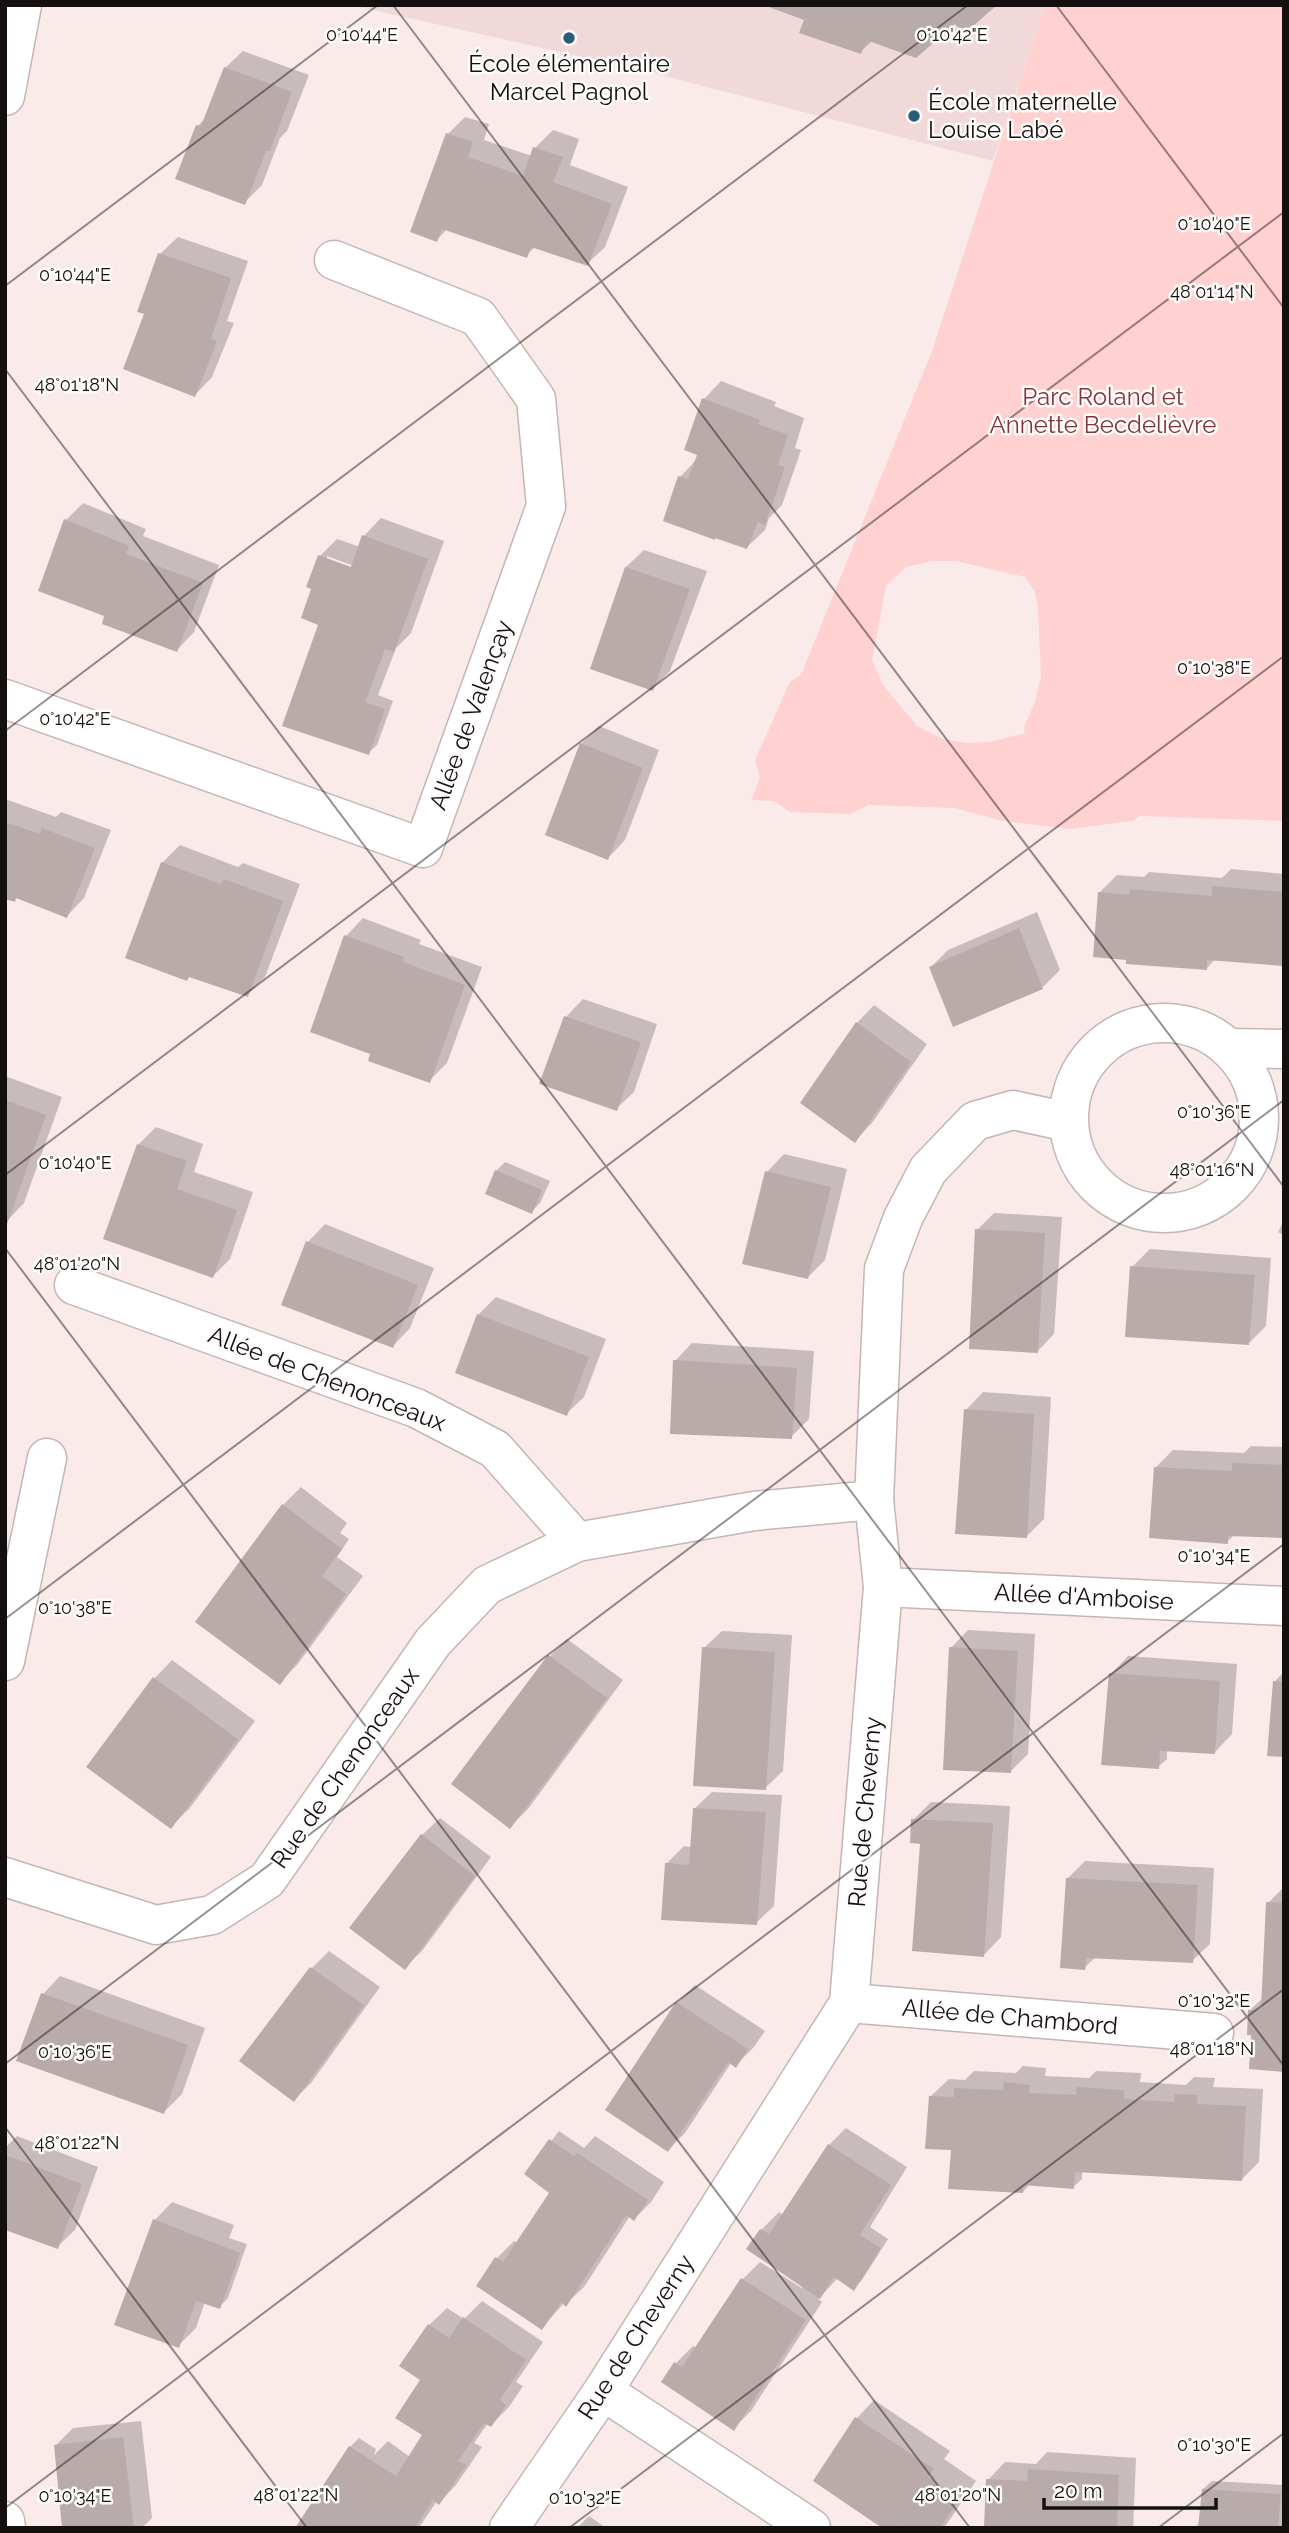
<svg xmlns="http://www.w3.org/2000/svg" width="1289" height="2533" viewBox="0 0 1289 2533" font-family="Raleway,sans-serif">
  <style>
    .built { fill: #f1d9d9 }
    .green { fill: #ffd1d1; fill-rule: evenodd }
    .shadow { fill: #0003; fill-rule: evenodd }
    .building { fill: #baabab }
    .lines { fill: none; stroke-linecap: round; stroke-linejoin: round }
    .minor-casing { stroke: #c5b6b6; stroke-width: 41 }
    .minor { stroke: #fff; stroke-width: 38 }
    .ticks { fill: none; stroke: #151010; stroke-width: 2; stroke-opacity: 0.45 }
    .poi-dot { fill: #295e7a; stroke: #fefbfb; stroke-width: 2.5 }
    .labels { text-anchor: middle; stroke-width: 5; stroke-linejoin: round; paint-order: stroke }
    .poi-label { font-size: 24px; fill: #151010; stroke: #fefbfb }
    .park-label { font-size: 24px; fill: #80363c; stroke: #fefbfb }
    .street-label { font-size: 24px; fill: #151010; stroke: #fefbfb }
    .ticks-label { font-size: 18px; text-anchor: middle; fill: #151010; stroke: #fefbfb; stroke-width: 5; stroke-linejoin: round; paint-order: stroke }
  </style>
  <rect width="100%" height="100%" fill="#faeaea"/>
  <path class="built" d="M 351,5 L 1045,5 L 993,161 L 645,71 Z"/>
  <path class="green" d="M 1045,5 L 1284,5 L 1284,821 L 1140,816 L 1132,821 L 1071,829 L 1003,821 L 954,808 L 868,805 L 850,814 L 790,812 L 774,801 L 751,800 L 760,778 L 755,760 L 790,682 L 801,675 L 932,351 ZM 932,561 L 956,561 L 1025,577 L 1035,592 L 1038,607 L 1041,676 L 1035,702 L 1024,727 L 1025,733 L 990,742 L 966,743 L 943,739 L 917,726 L 883,685 L 872,660 L 886,586 L 906,567 Z"/>
  <g class="shadow">
    <path d="M 770,5 L 994,5 L 955,22 L 872,41 L 860,52 L 806,19 Z"/>
    <path d="M 243,51 L 309,75 L 287,131 L 280,138 L 262,185 L 244,203 L 198,126 L 206,117 L 225,68 Z"/>
    <path d="M 465,117 L 489,124 L 484,140 L 532,156 L 535,148 L 553,130 L 579,139 L 570,165 L 628,187 L 605,247 L 587,264 L 535,247 L 526,256 L 447,229 L 437,240 L 448,134 Z"/>
    <path d="M 178,237 L 248,261 L 227,321 L 234,323 L 212,377 L 195,395 L 146,313 L 160,254 Z"/>
    <path d="M 721,381 L 776,402 L 774,406 L 804,418 L 795,448 L 801,450 L 782,505 L 769,518 L 765,530 L 747,547 L 680,477 L 697,459 L 699,454 L 686,449 L 704,399 Z"/>
    <path d="M 83,503 L 146,529 L 143,536 L 219,565 L 194,632 L 177,650 L 106,615 L 66,520 Z"/>
    <path d="M 381,518 L 444,541 L 411,633 L 396,648 L 378,695 L 393,701 L 377,745 L 368,753 L 285,725 L 321,624 L 314,588 L 320,556 L 337,539 L 360,547 L 364,536 ZM 327,556 L 359,568 L 358,571 L 327,560 Z"/>
    <path d="M 644,550 L 707,571 L 670,671 L 652,689 L 626,567 Z"/>
    <path d="M 599,726 L 659,750 L 625,840 L 608,858 L 581,744 Z"/>
    <path d="M 5,799 L 56,817 L 61,812 L 111,830 L 84,898 L 67,916 L 18,897 L 14,900 L 5,897 Z"/>
    <path d="M 180,845 L 238,867 L 243,863 L 300,884 L 265,977 L 247,995 L 162,863 Z"/>
    <path d="M 1231,869 L 1284,874 L 1284,965 L 1215,959 L 1207,968 L 1099,893 L 1117,875 L 1144,877 L 1149,872 L 1222,878 Z"/>
    <path d="M 1037,912 L 1060,970 L 1042,988 L 931,967 L 948,950 Z"/>
    <path d="M 363,918 L 421,940 L 419,944 L 482,967 L 447,1063 L 429,1081 L 372,1053 L 313,1031 L 346,936 Z"/>
    <path d="M 583,999 L 657,1024 L 634,1092 L 616,1109 L 566,1017 Z"/>
    <path d="M 874,1005 L 927,1044 L 872,1123 L 855,1141 L 857,1023 Z"/>
    <path d="M 5,1076 L 62,1097 L 24,1203 L 7,1221 Z"/>
    <path d="M 156,1127 L 203,1144 L 194,1172 L 253,1192 L 230,1259 L 213,1276 L 138,1145 Z"/>
    <path d="M 784,1154 L 847,1169 L 825,1260 L 807,1278 L 767,1172 Z"/>
    <path d="M 505,1162 L 550,1181 L 540,1203 L 531,1212 L 496,1171 Z"/>
    <path d="M 994,1213 L 1062,1217 L 1054,1334 L 1037,1352 L 977,1230 Z"/>
    <path d="M 1284,1220 L 1284,1235 L 1278,1232 Z"/>
    <path d="M 325,1224 L 434,1268 L 410,1328 L 393,1346 L 283,1304 L 308,1242 Z"/>
    <path d="M 1150,1249 L 1271,1258 L 1266,1326 L 1249,1343 L 1132,1267 Z"/>
    <path d="M 496,1297 L 606,1339 L 584,1397 L 566,1414 L 457,1372 L 479,1314 Z"/>
    <path d="M 692,1343 L 814,1351 L 809,1419 L 791,1437 L 675,1361 Z"/>
    <path d="M 983,1392 L 1051,1397 L 1044,1519 L 1026,1537 L 966,1410 Z"/>
    <path d="M 1251,1446 L 1284,1447 L 1284,1537 L 1234,1535 L 1227,1542 L 1156,1467 L 1173,1450 L 1244,1453 Z"/>
    <path d="M 301,1487 L 347,1523 L 340,1533 L 349,1539 L 337,1557 L 363,1576 L 297,1665 L 280,1682 L 283,1505 Z"/>
    <path d="M 968,1630 L 1035,1634 L 1028,1754 L 1010,1772 L 951,1648 Z"/>
    <path d="M 722,1631 L 792,1635 L 783,1771 L 765,1788 L 704,1648 Z"/>
    <path d="M 567,1639 L 623,1680 L 528,1809 L 510,1827 L 454,1784 L 550,1656 Z"/>
    <path d="M 1128,1656 L 1237,1664 L 1232,1734 L 1215,1752 L 1167,1749 L 1167,1759 L 1158,1767 L 1111,1674 Z"/>
    <path d="M 172,1660 L 255,1721 L 189,1809 L 171,1826 L 88,1767 L 155,1678 Z"/>
    <path d="M 1284,1672 L 1284,1755 L 1274,1682 Z"/>
    <path d="M 712,1792 L 782,1795 L 774,1906 L 756,1923 L 666,1864 L 684,1846 L 692,1847 L 694,1809 Z"/>
    <path d="M 931,1802 L 1010,1806 L 1001,1937 L 984,1955 L 921,1842 L 913,1820 Z"/>
    <path d="M 440,1818 L 491,1857 L 422,1951 L 404,1968 L 422,1835 Z"/>
    <path d="M 1085,1861 L 1214,1868 L 1210,1944 L 1192,1961 L 1096,1957 L 1084,1968 L 1067,1879 Z"/>
    <path d="M 1284,1887 L 1284,2070 L 1253,2034 L 1250,2010 L 1264,1997 L 1268,1903 Z"/>
    <path d="M 329,1951 L 380,1987 L 311,2083 L 294,2100 L 312,1968 Z"/>
    <path d="M 60,1976 L 205,2028 L 182,2094 L 164,2112 L 43,1994 Z"/>
    <path d="M 695,1985 L 765,2031 L 753,2048 L 735,2066 L 731,2063 L 685,2133 L 668,2150 L 608,2110 L 677,2003 Z"/>
    <path d="M 1023,2066 L 1046,2068 L 1045,2076 L 1089,2078 L 1096,2071 L 1141,2073 L 1140,2082 L 1186,2085 L 1194,2077 L 1215,2078 L 1213,2087 L 1263,2089 L 1259,2162 L 1241,2180 L 1082,2170 L 1082,2179 L 1073,2187 L 1030,2184 L 1023,2192 L 953,2148 L 931,2096 L 949,2079 L 965,2080 L 974,2071 L 1016,2073 Z"/>
    <path d="M 846,2128 L 907,2167 L 870,2227 L 888,2239 L 862,2280 L 853,2289 L 838,2278 L 818,2299 L 822,2302 L 751,2411 L 733,2429 L 675,2364 L 693,2346 L 697,2348 L 743,2279 L 760,2262 L 802,2288 L 803,2285 L 748,2249 L 761,2230 L 779,2212 L 783,2215 L 829,2145 Z"/>
    <path d="M 559,2131 L 584,2148 L 595,2136 L 664,2182 L 651,2202 L 634,2219 L 630,2216 L 584,2287 L 566,2304 L 564,2303 L 542,2328 L 497,2258 L 514,2241 L 518,2243 L 555,2187 L 527,2173 Z"/>
    <path d="M 17,2136 L 98,2167 L 75,2230 L 57,2247 L 5,2228 L 5,2148 Z"/>
    <path d="M 172,2202 L 234,2225 L 229,2238 L 247,2244 L 228,2298 L 219,2307 L 205,2302 L 196,2328 L 178,2346 L 155,2220 Z"/>
    <path d="M 482,2301 L 543,2342 L 516,2382 L 523,2386 L 509,2407 L 491,2425 L 488,2423 L 474,2443 L 482,2447 L 456,2485 L 439,2503 L 437,2501 L 420,2526 L 424,2528 L 297,2528 L 350,2447 L 359,2438 L 376,2449 L 374,2455 L 388,2441 L 410,2457 L 425,2435 L 423,2380 L 429,2325 L 447,2308 L 464,2319 Z"/>
    <path d="M 874,2400 L 950,2451 L 944,2459 L 976,2481 L 944,2528 L 903,2528 L 898,2524 L 895,2528 L 816,2481 L 857,2418 Z"/>
    <path d="M 141,2421 L 152,2518 L 142,2528 L 64,2528 L 56,2445 L 73,2428 Z"/>
    <path d="M 1047,2452 L 1136,2458 L 1133,2528 L 985,2528 L 988,2480 L 1005,2462 L 1036,2464 Z"/>
    <path d="M 1212,2481 L 1284,2485 L 1284,2523 L 1281,2528 L 1195,2528 L 1200,2522 L 1203,2489 Z"/>
    <path d="M 589,2516 L 606,2528 L 577,2528 Z"/>
  </g>
  <g class="building">
    <path d="M 997,5 L 964,34 L 955,24 L 916,58 L 866,40 L 861,54 L 799,33 L 804,20 L 766,6 Z"/>
    <path d="M 224,67 L 292,92 L 270,151 L 266,151 L 245,205 L 175,179 L 196,125 L 201,126 Z"/>
    <path d="M 446,133 L 473,142 L 468,157 L 523,176 L 533,147 L 563,157 L 553,182 L 612,204 L 588,266 L 531,247 L 527,258 L 442,229 L 437,242 L 410,232 Z"/>
    <path d="M 158,253 L 231,278 L 211,339 L 217,341 L 195,397 L 123,369 L 144,314 L 137,312 Z"/>
    <path d="M 702,398 L 760,420 L 758,424 L 788,435 L 778,465 L 785,467 L 765,525 L 758,522 L 747,549 L 715,538 L 715,540 L 663,521 L 678,476 L 688,479 L 697,455 L 684,450 Z"/>
    <path d="M 64,519 L 129,546 L 126,554 L 203,583 L 177,652 L 102,624 L 104,616 L 38,591 Z"/>
    <path d="M 362,535 L 428,559 L 394,652 L 385,649 L 365,702 L 385,709 L 369,755 L 282,726 L 318,625 L 301,618 L 311,589 L 306,587 L 318,555 L 351,567 Z"/>
    <path d="M 625,567 L 690,589 L 653,691 L 590,669 Z"/>
    <path d="M 580,743 L 643,768 L 608,860 L 545,835 Z"/>
    <path d="M 5,822 L 40,834 L 42,828 L 95,848 L 67,918 L 16,898 L 15,902 L 5,899 Z"/>
    <path d="M 161,862 L 221,884 L 224,879 L 283,901 L 248,997 L 189,977 L 187,981 L 125,958 Z"/>
    <path d="M 1212,886 L 1284,892 L 1284,966 L 1207,960 L 1207,970 L 1126,964 L 1126,960 L 1093,957 L 1098,892 L 1129,895 L 1130,889 L 1212,896 Z"/>
    <path d="M 1019,928 L 1043,989 L 953,1027 L 929,967 Z"/>
    <path d="M 344,935 L 404,957 L 403,962 L 465,985 L 430,1083 L 368,1061 L 370,1054 L 310,1032 Z"/>
    <path d="M 564,1016 L 641,1042 L 617,1111 L 539,1084 Z"/>
    <path d="M 856,1022 L 911,1062 L 855,1143 L 800,1103 Z"/>
    <path d="M 5,1100 L 46,1115 L 6,1227 L 5,1227 Z"/>
    <path d="M 137,1144 L 187,1161 L 177,1189 L 237,1210 L 213,1278 L 103,1239 Z"/>
    <path d="M 495,1170 L 542,1190 L 532,1214 L 485,1194 Z"/>
    <path d="M 765,1171 L 831,1187 L 808,1279 L 742,1264 Z"/>
    <path d="M 975,1229 L 1045,1233 L 1038,1353 L 969,1349 Z"/>
    <path d="M 306,1241 L 418,1285 L 393,1348 L 281,1305 Z"/>
    <path d="M 1130,1266 L 1255,1275 L 1249,1345 L 1125,1337 Z"/>
    <path d="M 477,1314 L 589,1357 L 567,1416 L 455,1373 Z"/>
    <path d="M 673,1360 L 797,1368 L 792,1439 L 670,1434 Z"/>
    <path d="M 964,1409 L 1034,1414 L 1027,1538 L 955,1534 Z"/>
    <path d="M 1232,1463 L 1284,1465 L 1284,1538 L 1228,1536 L 1228,1544 L 1149,1538 L 1154,1467 L 1232,1471 Z"/>
    <path d="M 282,1504 L 342,1549 L 322,1576 L 346,1594 L 280,1685 L 195,1622 Z"/>
    <path d="M 702,1647 L 775,1652 L 766,1790 L 693,1786 Z"/>
    <path d="M 949,1647 L 1018,1651 L 1011,1773 L 943,1770 Z"/>
    <path d="M 548,1655 L 607,1698 L 510,1829 L 451,1784 Z"/>
    <path d="M 1109,1673 L 1220,1681 L 1215,1754 L 1160,1751 L 1159,1769 L 1101,1765 Z"/>
    <path d="M 153,1677 L 238,1739 L 171,1829 L 86,1767 Z"/>
    <path d="M 1273,1681 L 1284,1682 L 1284,1757 L 1267,1756 Z"/>
    <path d="M 693,1808 L 766,1812 L 757,1925 L 661,1920 L 665,1863 L 689,1865 Z"/>
    <path d="M 911,1819 L 993,1823 L 984,1957 L 912,1951 L 920,1844 L 910,1843 Z"/>
    <path d="M 421,1834 L 475,1876 L 405,1970 L 349,1928 Z"/>
    <path d="M 1066,1878 L 1198,1885 L 1193,1963 L 1087,1958 L 1085,1970 L 1060,1968 Z"/>
    <path d="M 1266,1902 L 1284,1903 L 1284,2072 L 1249,2069 L 1251,2035 L 1247,2035 L 1248,2010 L 1261,2009 Z"/>
    <path d="M 310,1967 L 364,2005 L 294,2102 L 239,2061 Z"/>
    <path d="M 41,1993 L 188,2045 L 164,2114 L 16,2061 Z"/>
    <path d="M 676,2002 L 748,2049 L 736,2068 L 728,2062 L 668,2152 L 605,2110 Z"/>
    <path d="M 1004,2082 L 1030,2085 L 1029,2093 L 1076,2095 L 1077,2087 L 1124,2090 L 1124,2099 L 1174,2102 L 1175,2094 L 1198,2095 L 1197,2104 L 1246,2106 L 1242,2181 L 1075,2172 L 1074,2189 L 1023,2185 L 1023,2193 L 948,2189 L 951,2150 L 925,2149 L 929,2096 L 954,2097 L 954,2088 L 1003,2090 Z"/>
    <path d="M 549,2139 L 574,2156 L 577,2153 L 648,2200 L 634,2221 L 626,2215 L 566,2307 L 561,2302 L 542,2330 L 476,2286 L 495,2257 L 503,2262 L 549,2193 L 524,2174 Z"/>
    <path d="M 828,2144 L 891,2185 L 860,2235 L 881,2248 L 854,2291 L 834,2277 L 820,2299 L 746,2249 L 760,2229 L 769,2234 Z"/>
    <path d="M 5,2155 L 82,2184 L 58,2249 L 5,2230 Z"/>
    <path d="M 153,2219 L 240,2253 L 220,2309 L 196,2301 L 179,2348 L 114,2325 Z"/>
    <path d="M 741,2278 L 806,2320 L 734,2431 L 661,2382 L 674,2362 L 682,2367 Z"/>
    <path d="M 463,2317 L 526,2360 L 500,2400 L 506,2405 L 491,2427 L 484,2423 L 458,2461 L 466,2465 L 439,2505 L 433,2500 L 415,2528 L 295,2528 L 349,2446 L 396,2476 L 422,2435 L 395,2418 L 420,2380 L 399,2366 L 428,2324 L 449,2338 Z"/>
    <path d="M 855,2417 L 934,2469 L 928,2477 L 960,2499 L 940,2528 L 900,2528 L 896,2525 L 895,2528 L 882,2528 L 813,2481 Z"/>
    <path d="M 123,2437 L 134,2528 L 62,2528 L 54,2445 Z"/>
    <path d="M 1028,2469 L 1119,2475 L 1117,2528 L 984,2528 L 986,2479 L 1027,2481 Z"/>
    <path d="M 1202,2489 L 1281,2494 L 1278,2528 L 1198,2528 Z"/>
  </g>
  <g class="lines">
    <defs>
      <g id="minor">
        <path d="M 5,96 L 22,5"/>
        <path d="M 5,699 L 423,848 L 546,506 L 536,399 L 478,317 L 334,260"/>
        <circle cx="1164" cy="1118" r="95"/>
        <path d="M 1228,1048 L 1284,1049"/>
        <path d="M 74,1285 L 416,1408 L 495,1449 L 577,1542 L 754,1511 L 874,1500"/>
        <path d="M 883,1587 L 1284,1606"/>
        <path d="M 5,1661 L 47,1458"/>
        <path d="M 5,1877 L 156,1925 L 212,1915 L 267,1880 L 433,1642 L 487,1585 L 577,1542"/>
        <path d="M 849,2003 L 1214,2033"/>
        <path d="M 603,2391 L 811,2528"/>
        <path d="M 5,2521 L 6,2528"/>
        <path d="M 509,2528 L 603,2391 L 849,2003 L 883,1587 L 874,1500 L 884,1269 L 903,1218 L 928,1170 L 975,1121 L 1013,1110 L 1068,1122"/>
      </g>
    </defs>
    <use href="#minor" class="minor-casing"/>
    <use href="#minor" class="minor"/>
  </g>
  <path class="ticks" d="M 393,5 L 1284,1187M 1056,5 L 1284,308M 5,286 L 378,5M 5,369 L 1284,2066M 5,731 L 968,5M 5,1175 L 1284,212M 5,1248 L 970,2528M 5,1619 L 1284,656M 5,2064 L 1284,1100M 5,2127 L 307,2528M 5,2508 L 1284,1544M 569,2528 L 1284,1989M 1158,2528 L 1284,2433"/>
  <g class="poi-dot">
    <circle cx="569" cy="38" r="7"/>
    <circle cx="914" cy="116" r="7"/>
  </g>
  <g class="labels">
    <g class="poi-label">
      <text x="569" y="72">École élémentaire<tspan x="569" dy="28">Marcel Pagnol</tspan></text>
      <text x="928" y="110" text-anchor="start">École maternelle<tspan x="928" dy="28">Louise Labé</tspan></text>
    </g>
    <g class="park-label">
      <text x="1103" y="405">Parc Roland et<tspan x="1103" dy="28">Annette Becdelièvre</tspan></text>
    </g>
    <g class="street-label">
      <text transform="translate(471 715) rotate(-70)" y="8">Allée de Valençay</text>
      <text transform="translate(327 1379) rotate(21)" y="8">Allée de Chenonceaux</text>
      <text transform="translate(1084 1597) rotate(3)" y="8">Allée d'Amboise</text>
      <text transform="translate(345 1768) rotate(-55)" y="8">Rue de Chenonceaux</text>
      <text transform="translate(865 1812) rotate(-85)" y="8">Rue de Cheverny</text>
      <text transform="translate(1010 2017) rotate(5)" y="8">Allée de Chambord</text>
      <text transform="translate(636 2337) rotate(-57)" y="8">Rue de Cheverny</text>
    </g>
  </g>
  <g class="ticks-label">
    <text x="362" y="41">0°10'44"E</text>
    <text x="952" y="41">0°10'42"E</text>
    <text x="1214" y="230">0°10'40"E</text>
    <text x="75" y="281">0°10'44"E</text>
    <text x="1212" y="298">48°01'14"N</text>
    <text x="77" y="391">48°01'18"N</text>
    <text x="1214" y="674">0°10'38"E</text>
    <text x="75" y="725">0°10'42"E</text>
    <text x="1214" y="1118">0°10'36"E</text>
    <text x="75" y="1169">0°10'40"E</text>
    <text x="1212" y="1176">48°01'16"N</text>
    <text x="77" y="1270">48°01'20"N</text>
    <text x="1214" y="1562">0°10'34"E</text>
    <text x="75" y="1614">0°10'38"E</text>
    <text x="1214" y="2007">0°10'32"E</text>
    <text x="1212" y="2055">48°01'18"N</text>
    <text x="75" y="2058">0°10'36"E</text>
    <text x="77" y="2149">48°01'22"N</text>
    <text x="1214" y="2451">0°10'30"E</text>
    <text x="296" y="2501">48°01'22"N</text>
    <text x="958" y="2501">48°01'20"N</text>
    <text x="75" y="2502">0°10'34"E</text>
    <text x="585" y="2504">0°10'32"E</text>
  </g>
  <rect width="1289" height="2533" fill="none" stroke="#151010" stroke-width="14"/>
  <path d="M1044 2498v10h172v-10" fill="none" stroke="#151010" stroke-width="3.5"/>
  <text x="1054" y="2498" font-size="21" fill="#151010" stroke="#fefbfb" stroke-width="5" paint-order="stroke">20 m</text>
</svg>
